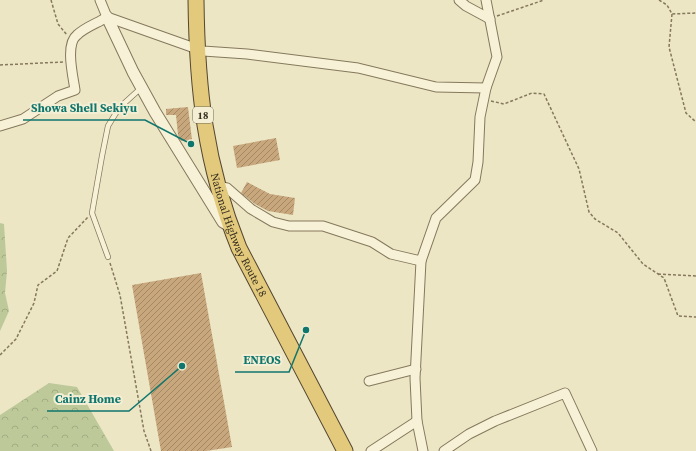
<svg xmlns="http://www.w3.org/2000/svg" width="696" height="451" viewBox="0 0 696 451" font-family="'Source Serif 4',serif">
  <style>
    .forest { fill: url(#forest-crowns) }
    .building { fill: url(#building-hatch) }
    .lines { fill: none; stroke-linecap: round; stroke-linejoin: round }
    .service-casing { stroke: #85785c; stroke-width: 6 }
    .minor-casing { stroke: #85785c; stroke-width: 11 }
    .tertiary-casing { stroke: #85785c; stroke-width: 13 }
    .trunk-casing { stroke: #544630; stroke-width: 17 }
    .path { stroke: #85785c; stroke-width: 1.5; stroke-dasharray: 3 2; stroke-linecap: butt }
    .service { stroke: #f7f2d7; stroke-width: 4.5 }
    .minor { stroke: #f7f2d7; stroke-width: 9 }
    .tertiary { stroke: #f7f2d7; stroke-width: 11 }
    .trunk { stroke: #e2c97c; stroke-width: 15 }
    .labels { text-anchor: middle; stroke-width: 4; stroke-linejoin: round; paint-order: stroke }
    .shield { fill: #f4efd4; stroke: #6f6855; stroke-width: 1 }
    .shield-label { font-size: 10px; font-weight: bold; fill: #362e1f }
    .street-label { font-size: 11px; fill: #362e1f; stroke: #f4efd4 }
    .leader { fill: none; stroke: #0f766e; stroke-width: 1.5 }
    .callout-dot { fill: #0f766e; stroke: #f4efd4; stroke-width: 1.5 }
    .callout-label { font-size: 12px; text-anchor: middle; font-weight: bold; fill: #0f766e; stroke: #f4efd4; stroke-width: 4; stroke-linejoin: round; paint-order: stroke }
  </style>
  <defs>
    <pattern id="forest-crowns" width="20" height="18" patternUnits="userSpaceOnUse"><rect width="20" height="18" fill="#bdc999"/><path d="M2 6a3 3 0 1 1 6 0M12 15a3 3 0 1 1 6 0" fill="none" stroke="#a3ad83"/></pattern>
    <pattern id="building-hatch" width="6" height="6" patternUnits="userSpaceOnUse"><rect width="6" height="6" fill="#c8a77c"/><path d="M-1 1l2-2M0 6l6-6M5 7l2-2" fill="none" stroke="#a38865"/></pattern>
  </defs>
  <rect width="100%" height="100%" fill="#ece6c5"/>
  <g class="forest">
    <path d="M 0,223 L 4,224 L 7,271 L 5,293 L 9,311 L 0,331 Z"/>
    <path d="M 49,383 L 77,387 L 114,451 L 0,451 L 0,415 Z"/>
  </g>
  <g class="building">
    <path d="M 188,107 L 192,140 L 181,141 L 178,135 L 176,115 L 166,115 L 166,109 Z"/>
    <path d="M 276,138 L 280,160 L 237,168 L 233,146 Z"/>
    <path d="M 247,182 L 270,194 L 295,198 L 293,215 L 268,211 L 255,204 L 241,193 Z"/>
    <path d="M 201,273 L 232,447 L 206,451 L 161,451 L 132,285 Z"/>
  </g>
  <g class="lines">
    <defs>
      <path id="service" d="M 108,257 L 92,213 L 102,156 L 108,126 L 119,108 L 141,88"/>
      <g id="minor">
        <path d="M 100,0 L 107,17 L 203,51 L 247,54 L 358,68 L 436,87 L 486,88"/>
        <path d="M 459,0 L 466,6 L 490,19"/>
        <path d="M 0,126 L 23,119 L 58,96 L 75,90 C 73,76 65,44 77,35 C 85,27 98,23 107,17"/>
        <path d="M 217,186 L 227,188 L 251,209 L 273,222 L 289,226 L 323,226 L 372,242 L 391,254 L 421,261"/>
        <path d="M 369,381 L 416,369"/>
        <path d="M 371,451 L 417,421"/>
        <path d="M 423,451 L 417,421 L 415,378 L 421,261 L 436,218 L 475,180 L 478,162 L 480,117 L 486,88 L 497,57 L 486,0"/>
        <path d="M 444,451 L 469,434 L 495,421 L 565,393 L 592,451"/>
      </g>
      <path id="tertiary" d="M 107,17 L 133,72 L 155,112 L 223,222 L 230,226"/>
      <g id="trunk">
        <path id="s1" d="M 196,0 C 197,89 205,164 239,248 L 345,451"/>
      </g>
    </defs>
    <use href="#service" class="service-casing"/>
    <use href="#minor" class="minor-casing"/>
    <use href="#tertiary" class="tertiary-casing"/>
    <use href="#trunk" class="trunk-casing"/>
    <g class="path">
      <path d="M 51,0 L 58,24 L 67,35"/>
      <path d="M 659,0 L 667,5 L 672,14 L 696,13"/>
      <path d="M 672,14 L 669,47 L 686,113 L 696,122"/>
      <path d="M 497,16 L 544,0"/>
      <path d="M 0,65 L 63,62"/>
      <path d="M 491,101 L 504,104 L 532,93 L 544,94 L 579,169 L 589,212 L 595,219 L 618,233 L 643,264 L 664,278 L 678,316 L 696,317"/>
      <path d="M 110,263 L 120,295 L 144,431 L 151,451"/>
      <path d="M 658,274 L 696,276"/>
      <path d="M 0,355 L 16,339 L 34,303 L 38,285 L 57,271 L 68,238 L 88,217"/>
    </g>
    <use href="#service" class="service"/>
    <use href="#minor" class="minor"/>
    <use href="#tertiary" class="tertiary"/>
    <use href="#trunk" class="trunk"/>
  </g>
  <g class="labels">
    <rect class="shield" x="193" y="107" width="20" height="16" rx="3"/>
    <g class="shield-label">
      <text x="203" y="119">18</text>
    </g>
    <g class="street-label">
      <text dy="4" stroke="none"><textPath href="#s1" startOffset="241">National Highway Route 18</textPath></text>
    </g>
  </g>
  <path class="leader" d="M191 144L145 120H23M306 330L289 372H235M182 366L129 411H47"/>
  <g class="callout-dot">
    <circle cx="191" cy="144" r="4"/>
    <circle cx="306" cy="330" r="4"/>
    <circle cx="182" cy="366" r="4"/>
  </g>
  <g class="callout-label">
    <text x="84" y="112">Showa Shell Sekiyu</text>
    <text x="262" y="364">ENEOS</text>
    <text x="88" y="403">Cainz Home</text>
  </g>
</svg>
